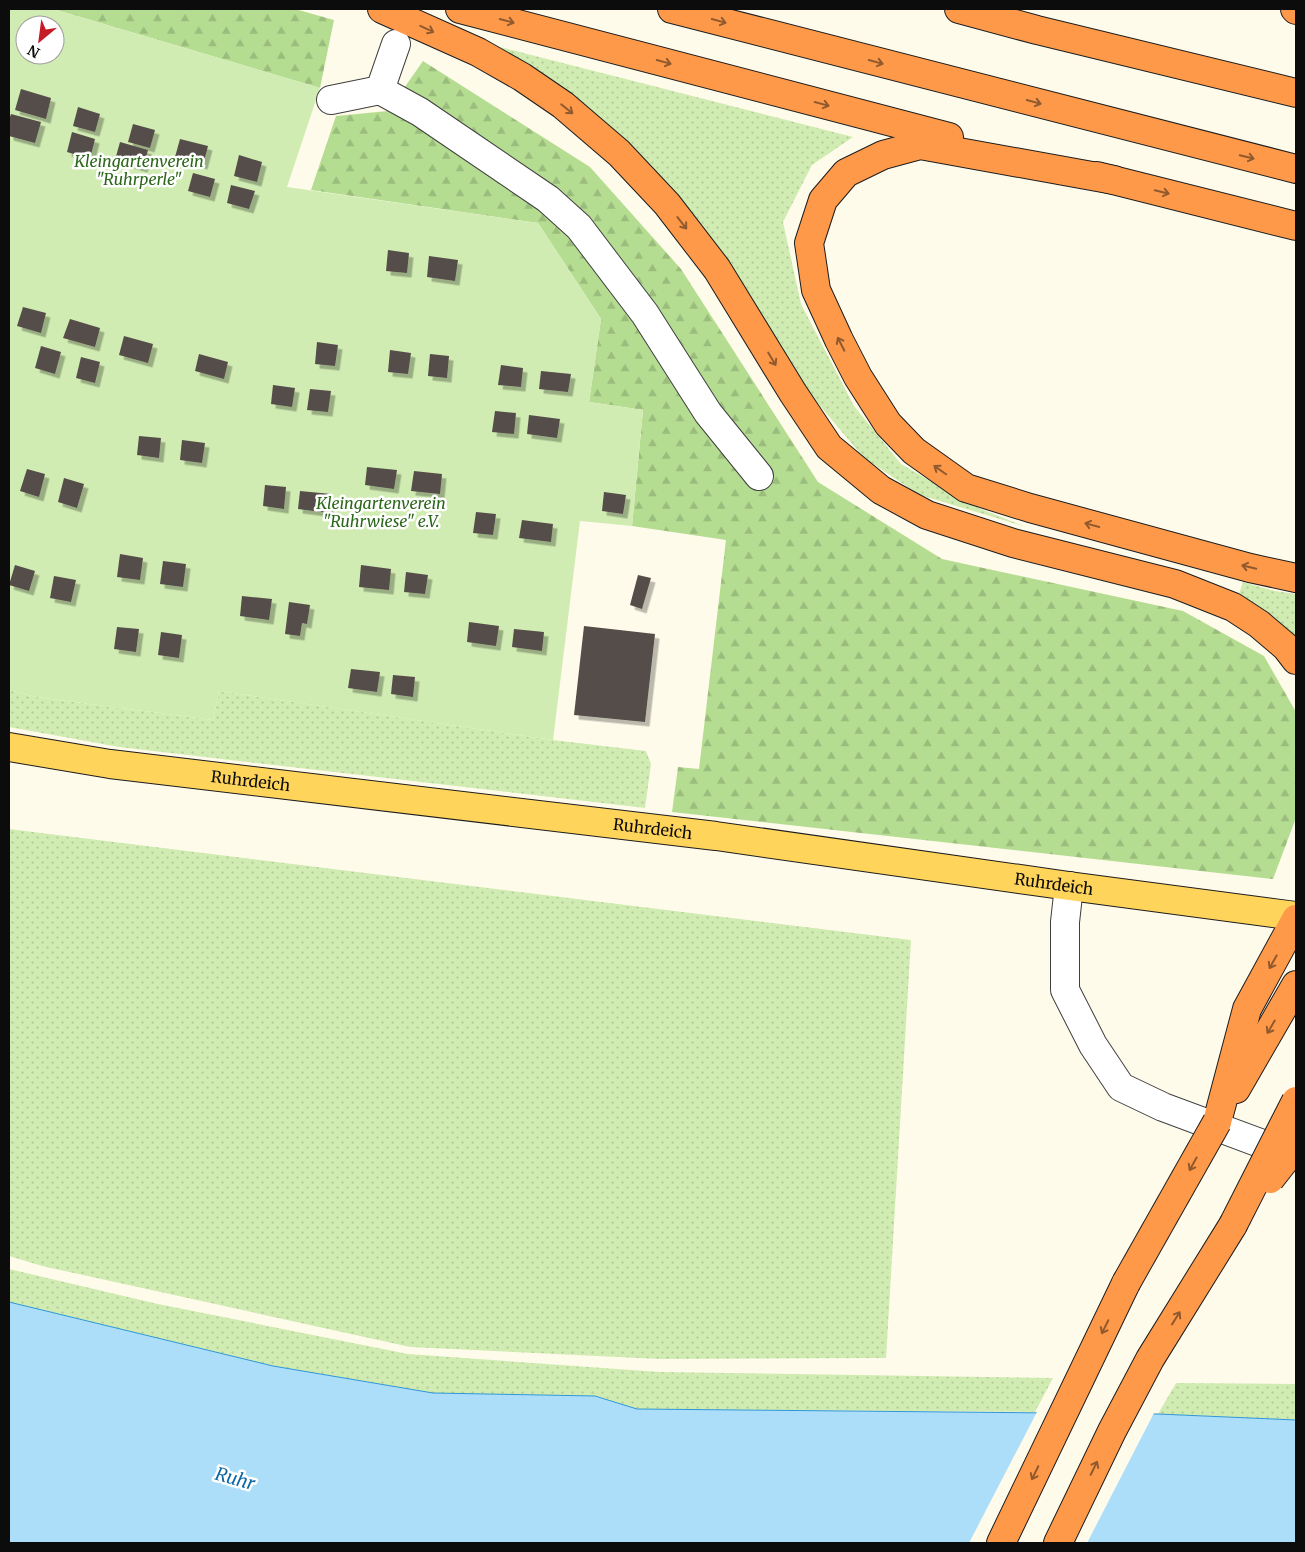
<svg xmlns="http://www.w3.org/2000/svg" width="1305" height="1552" viewBox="0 0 1305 1552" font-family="Merriweather,serif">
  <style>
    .grass { fill: url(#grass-dots) }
    .forest { fill: url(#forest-firs) }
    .garden { fill: #d1ecb2; fill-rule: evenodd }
    .water { fill: #acdefa; stroke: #2e96d6 }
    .pier { fill: #fffbeb }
    .building { fill: #554d48; filter: url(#shadow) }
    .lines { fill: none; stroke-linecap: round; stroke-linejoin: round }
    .minor-casing { stroke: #3f3f3f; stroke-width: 30 }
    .major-casing { stroke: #1d1d1d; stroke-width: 30 }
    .highway-casing { stroke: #1d1d1d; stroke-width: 30 }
    .minor { stroke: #fff; stroke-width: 28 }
    .major { stroke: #ffd45b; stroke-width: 28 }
    .highway { stroke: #fe994a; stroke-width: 28 }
    .highway-bridge-casing { stroke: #1d1d1d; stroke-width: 30; stroke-linecap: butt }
    .highway-bridge { stroke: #fe994a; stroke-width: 28 }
    .oneway { stroke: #915a2e }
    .labels { text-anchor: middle; stroke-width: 5; stroke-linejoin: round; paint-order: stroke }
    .park-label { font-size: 16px; font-style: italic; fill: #2b6719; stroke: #fff }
    .street-label { font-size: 16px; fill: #0c0c0c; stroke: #fff }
    .water-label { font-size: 18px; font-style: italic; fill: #0e66a5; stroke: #fff }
  </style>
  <defs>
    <pattern id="grass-dots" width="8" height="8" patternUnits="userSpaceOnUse" patternTransform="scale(1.25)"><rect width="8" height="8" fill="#d1ecb2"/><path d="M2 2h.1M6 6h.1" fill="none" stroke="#b2c998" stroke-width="1.8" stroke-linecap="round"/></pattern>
    <pattern id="forest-firs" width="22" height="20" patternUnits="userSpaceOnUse" patternTransform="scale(1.25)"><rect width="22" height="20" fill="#b5dd91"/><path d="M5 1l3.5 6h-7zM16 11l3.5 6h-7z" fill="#9abc7c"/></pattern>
    <filter id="shadow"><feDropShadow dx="4.5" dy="4.5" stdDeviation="0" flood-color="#0004"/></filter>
  </defs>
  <rect width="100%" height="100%" fill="#fffbeb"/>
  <g class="grass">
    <path d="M 500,47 L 853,137 L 812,165 L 783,222 L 801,304 L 854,406 L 901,464 L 976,507 L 1026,527 L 920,495 L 864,458 L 799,381 L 706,234 L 615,131 Z"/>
    <path d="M 1243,582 L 1275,591 L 1296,594 L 1296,638 L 1268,612 L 1239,594 Z"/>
    <path d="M 9,690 L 36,697 L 213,720 L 219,691 L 553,740 L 646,751 L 651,764 L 645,808 L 119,747 L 9,727 Z"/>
    <path d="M 9,829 L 911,940 L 886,1358 L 660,1359 L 410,1347 L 42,1266 L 9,1256 Z"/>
    <path d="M 9,1269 L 158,1304 L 408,1354 L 660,1372 L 1053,1378 L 1035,1412 L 637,1409 L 595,1396 L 433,1393 L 273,1366 L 9,1302 Z"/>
    <path d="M 1176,1383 L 1296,1384 L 1296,1420 L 1158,1414 Z"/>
  </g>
  <g class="forest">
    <path d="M 53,9 L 295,9 L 334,20 L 320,88 Z"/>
    <path d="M 423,61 L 590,167 L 681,269 L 818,482 L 942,559 L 1183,611 L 1264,656 L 1296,712 L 1296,818 L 1273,879 L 672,812 L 678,767 L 699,769 L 726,540 L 632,526 L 643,410 L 589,402 L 601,319 L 538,223 L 311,190 L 336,116 L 388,111 Z"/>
  </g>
  <path class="garden" d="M 9,9 L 53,9 L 320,88 L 287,187 L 538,223 L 601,319 L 589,402 L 643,410 L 632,526 L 580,521 L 553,740 L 219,691 L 213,720 L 36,697 L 9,690 ZM 25,25 L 55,25 L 55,55 L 25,55 Z"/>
  <path class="water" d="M 9,1302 L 273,1366 L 433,1393 L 595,1396 L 637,1409 L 1158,1414 L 1296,1420 L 1296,1543 L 9,1543 Z"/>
  <path class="pier" d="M 1038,1410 L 1155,1411 L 1087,1543 L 969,1543 Z"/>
  <g class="building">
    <path d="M 21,89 L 51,98 L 46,119 L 15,110 Z"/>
    <path d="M 78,107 L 100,114 L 95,132 L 73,126 Z"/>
    <path d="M 11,114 L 41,122 L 35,143 L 9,136 L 9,120 Z"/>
    <path d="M 133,124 L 155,130 L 150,148 L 128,142 Z"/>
    <path d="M 72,132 L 95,139 L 90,159 L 67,152 Z"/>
    <path d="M 180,139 L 208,146 L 203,165 L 175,157 Z"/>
    <path d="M 120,142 L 148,150 L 143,168 L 115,160 Z"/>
    <path d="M 239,155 L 262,162 L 257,182 L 234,176 Z"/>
    <path d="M 193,173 L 215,179 L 210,197 L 188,191 Z"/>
    <path d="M 231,185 L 255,191 L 249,209 L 227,203 Z"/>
    <path d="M 388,250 L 409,253 L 407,273 L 386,271 Z"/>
    <path d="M 429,256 L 458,260 L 455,281 L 427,277 Z"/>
    <path d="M 23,307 L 46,313 L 41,333 L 17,326 Z"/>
    <path d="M 70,319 L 100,328 L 95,347 L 63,338 Z"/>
    <path d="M 124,336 L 153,344 L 148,363 L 119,355 Z"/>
    <path d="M 317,342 L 338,345 L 335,366 L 315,364 Z"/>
    <path d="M 41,346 L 61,352 L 55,374 L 35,368 Z"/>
    <path d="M 390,350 L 411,353 L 408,374 L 388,372 Z"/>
    <path d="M 199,354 L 228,362 L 224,379 L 195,371 Z"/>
    <path d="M 430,354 L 449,356 L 447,378 L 428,376 Z"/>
    <path d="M 81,357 L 100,362 L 95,383 L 76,378 Z"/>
    <path d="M 501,365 L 523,368 L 521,387 L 498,385 Z"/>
    <path d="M 541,371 L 571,374 L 568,392 L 539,389 Z"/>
    <path d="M 273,385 L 295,388 L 292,407 L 271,404 Z"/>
    <path d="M 310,389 L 331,391 L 328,412 L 307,410 Z"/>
    <path d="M 495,411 L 516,413 L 514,434 L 492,432 Z"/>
    <path d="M 529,415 L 560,419 L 557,438 L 527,434 Z"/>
    <path d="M 139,436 L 161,438 L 159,458 L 137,455 Z"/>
    <path d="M 182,440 L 205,443 L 202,463 L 180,460 Z"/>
    <path d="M 367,467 L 397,470 L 394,489 L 365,485 Z"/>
    <path d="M 27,469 L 45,474 L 39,497 L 20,491 Z"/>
    <path d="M 414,471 L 442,474 L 440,494 L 411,491 Z"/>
    <path d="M 64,478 L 84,484 L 77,508 L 58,502 Z"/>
    <path d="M 265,485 L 286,487 L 284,509 L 263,506 Z"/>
    <path d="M 300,491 L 331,494 L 329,513 L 298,509 Z"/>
    <path d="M 604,492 L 626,495 L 623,514 L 602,511 Z"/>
    <path d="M 476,512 L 496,514 L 493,535 L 473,533 Z"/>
    <path d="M 522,520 L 553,524 L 551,542 L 519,538 Z"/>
    <path d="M 120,554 L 143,558 L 140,580 L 117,577 Z"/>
    <path d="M 163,561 L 186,564 L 183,587 L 160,584 Z"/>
    <path d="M 15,565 L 35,571 L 29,591 L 9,585 Z"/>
    <path d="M 361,565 L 391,569 L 389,590 L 359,587 Z"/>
    <path d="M 406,572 L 428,575 L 425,594 L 404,592 Z"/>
    <path d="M 638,575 L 651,578 L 642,609 L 630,605 Z"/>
    <path d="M 54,576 L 76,580 L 71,602 L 50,598 Z"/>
    <path d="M 242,596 L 272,599 L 269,620 L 240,616 Z"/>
    <path d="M 289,602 L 310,605 L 307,624 L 302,623 L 300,636 L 285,634 Z"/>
    <path d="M 469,622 L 499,626 L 496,646 L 467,642 Z"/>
    <path d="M 584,626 L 655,634 L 645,722 L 574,715 Z"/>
    <path d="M 117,627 L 139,629 L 136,652 L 114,649 Z"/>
    <path d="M 514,629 L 544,632 L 542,651 L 512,647 Z"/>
    <path d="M 161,632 L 182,635 L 179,658 L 158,655 Z"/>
    <path d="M 351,669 L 380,672 L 377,692 L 348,688 Z"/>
    <path d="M 393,675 L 415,677 L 413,697 L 391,694 Z"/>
  </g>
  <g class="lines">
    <defs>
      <g id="minor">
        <path d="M 380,90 L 420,112 L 548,199 L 579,227 L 645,314 L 708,413 L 759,476"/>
        <path d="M 331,100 L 380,90 L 396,44"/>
        <path d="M 1069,886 L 1065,922 L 1065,990 L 1093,1045 L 1121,1087 L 1163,1107 L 1295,1156"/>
      </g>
      <g id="major">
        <path id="s1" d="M 9,747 L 110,764 L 716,836 L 1069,886 L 1296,916"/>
      </g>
      <g id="highway">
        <path d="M 382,9 L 478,52 L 522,77 L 563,105 L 619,153 L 667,204 L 717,269 L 793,393 L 829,447 L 881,490 L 927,515 L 1013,543 L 1175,584 L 1233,607 L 1259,624 L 1286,647 L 1296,660"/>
        <path d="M 460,9 L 949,137"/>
        <path d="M 672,9 L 1296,169"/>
        <path d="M 959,9 L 1037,30 L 1296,93"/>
        <path d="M 1295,9 L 1296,10"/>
        <path d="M 1097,176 L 1296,226"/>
        <path d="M 1114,180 L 920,145 L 883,155 L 846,173 L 823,200 L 809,243 L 816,290 L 839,340 L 858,377 L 888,424 L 914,451 L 966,488 L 1030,508 L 1250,568 L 1296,578"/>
        <path d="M 1236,1089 L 1296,985"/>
        <path d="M 1217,1122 L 1247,1009 L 1296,919"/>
        <path d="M 1001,1543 L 1126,1283"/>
        <path d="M 1058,1543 L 1112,1431 L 1150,1359 L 1233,1225"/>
      </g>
    </defs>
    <use href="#minor" class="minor-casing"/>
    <use href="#major" class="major-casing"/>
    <use href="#highway" class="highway-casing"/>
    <use href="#minor" class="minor"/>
    <use href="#major" class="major"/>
    <use href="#highway" class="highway"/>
    <defs>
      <g id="highway-bridge">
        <path d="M 1270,1179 L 1296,1146"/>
        <path d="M 1233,1225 L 1296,1101"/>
        <path d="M 1126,1283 L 1217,1122"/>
      </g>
    </defs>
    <use href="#highway-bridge" class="highway-bridge-casing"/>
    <use href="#highway-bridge" class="highway-bridge"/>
  </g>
  <defs><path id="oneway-shaft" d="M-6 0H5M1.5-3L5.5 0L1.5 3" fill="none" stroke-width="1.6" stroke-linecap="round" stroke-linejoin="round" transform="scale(1.25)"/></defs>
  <g class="oneway">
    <use href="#oneway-shaft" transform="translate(507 21) rotate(15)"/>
    <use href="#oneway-shaft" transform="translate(719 21) rotate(15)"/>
    <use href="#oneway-shaft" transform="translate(427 29) rotate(25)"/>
    <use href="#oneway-shaft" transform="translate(664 62) rotate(15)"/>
    <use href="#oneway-shaft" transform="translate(876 62) rotate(15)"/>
    <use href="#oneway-shaft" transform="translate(1034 102) rotate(15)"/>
    <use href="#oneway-shaft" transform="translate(822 104) rotate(15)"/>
    <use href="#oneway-shaft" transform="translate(567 109) rotate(39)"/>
    <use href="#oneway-shaft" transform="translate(1247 157) rotate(14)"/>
    <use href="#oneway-shaft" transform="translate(1162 192) rotate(14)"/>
    <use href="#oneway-shaft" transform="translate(682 223) rotate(52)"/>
    <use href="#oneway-shaft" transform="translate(841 344) rotate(-117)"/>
    <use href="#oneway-shaft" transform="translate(772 359) rotate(59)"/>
    <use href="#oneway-shaft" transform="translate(940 470) rotate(-145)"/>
    <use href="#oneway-shaft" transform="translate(1092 525) rotate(-165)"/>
    <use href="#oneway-shaft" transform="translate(1249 567) rotate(-166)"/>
    <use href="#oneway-shaft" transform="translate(1273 962) rotate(119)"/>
    <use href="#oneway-shaft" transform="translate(1271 1027) rotate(120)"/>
    <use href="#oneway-shaft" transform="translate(1193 1164) rotate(119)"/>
    <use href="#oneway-shaft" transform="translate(1176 1318) rotate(-58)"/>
    <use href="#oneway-shaft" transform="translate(1105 1327) rotate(116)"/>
    <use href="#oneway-shaft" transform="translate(1094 1468) rotate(-64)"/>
    <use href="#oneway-shaft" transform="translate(1035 1473) rotate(116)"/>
  </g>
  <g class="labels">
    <g class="park-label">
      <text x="139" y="167">Kleingartenverein<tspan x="139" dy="18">"Ruhrperle"</tspan></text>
      <text x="381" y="509">Kleingartenverein<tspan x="381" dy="18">"Ruhrwiese" e.V.</tspan></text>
    </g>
    <g class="street-label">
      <text dy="6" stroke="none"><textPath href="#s1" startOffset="244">Ruhrdeich</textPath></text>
      <text dy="6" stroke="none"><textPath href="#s1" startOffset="649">Ruhrdeich</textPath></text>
      <text dy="6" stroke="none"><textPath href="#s1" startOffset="1054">Ruhrdeich</textPath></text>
    </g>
    <g class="water-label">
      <text transform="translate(235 1479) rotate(16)" y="6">Ruhr</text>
    </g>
  </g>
  <rect width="1305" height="1552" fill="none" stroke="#0c0c0c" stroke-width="20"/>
  <g transform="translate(40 40) rotate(209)"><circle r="24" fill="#ffffff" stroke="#9e9e9e"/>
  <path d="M0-4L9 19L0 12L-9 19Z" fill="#c51b27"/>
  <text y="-8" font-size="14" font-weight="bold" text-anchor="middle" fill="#0c0c0c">N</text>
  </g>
</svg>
